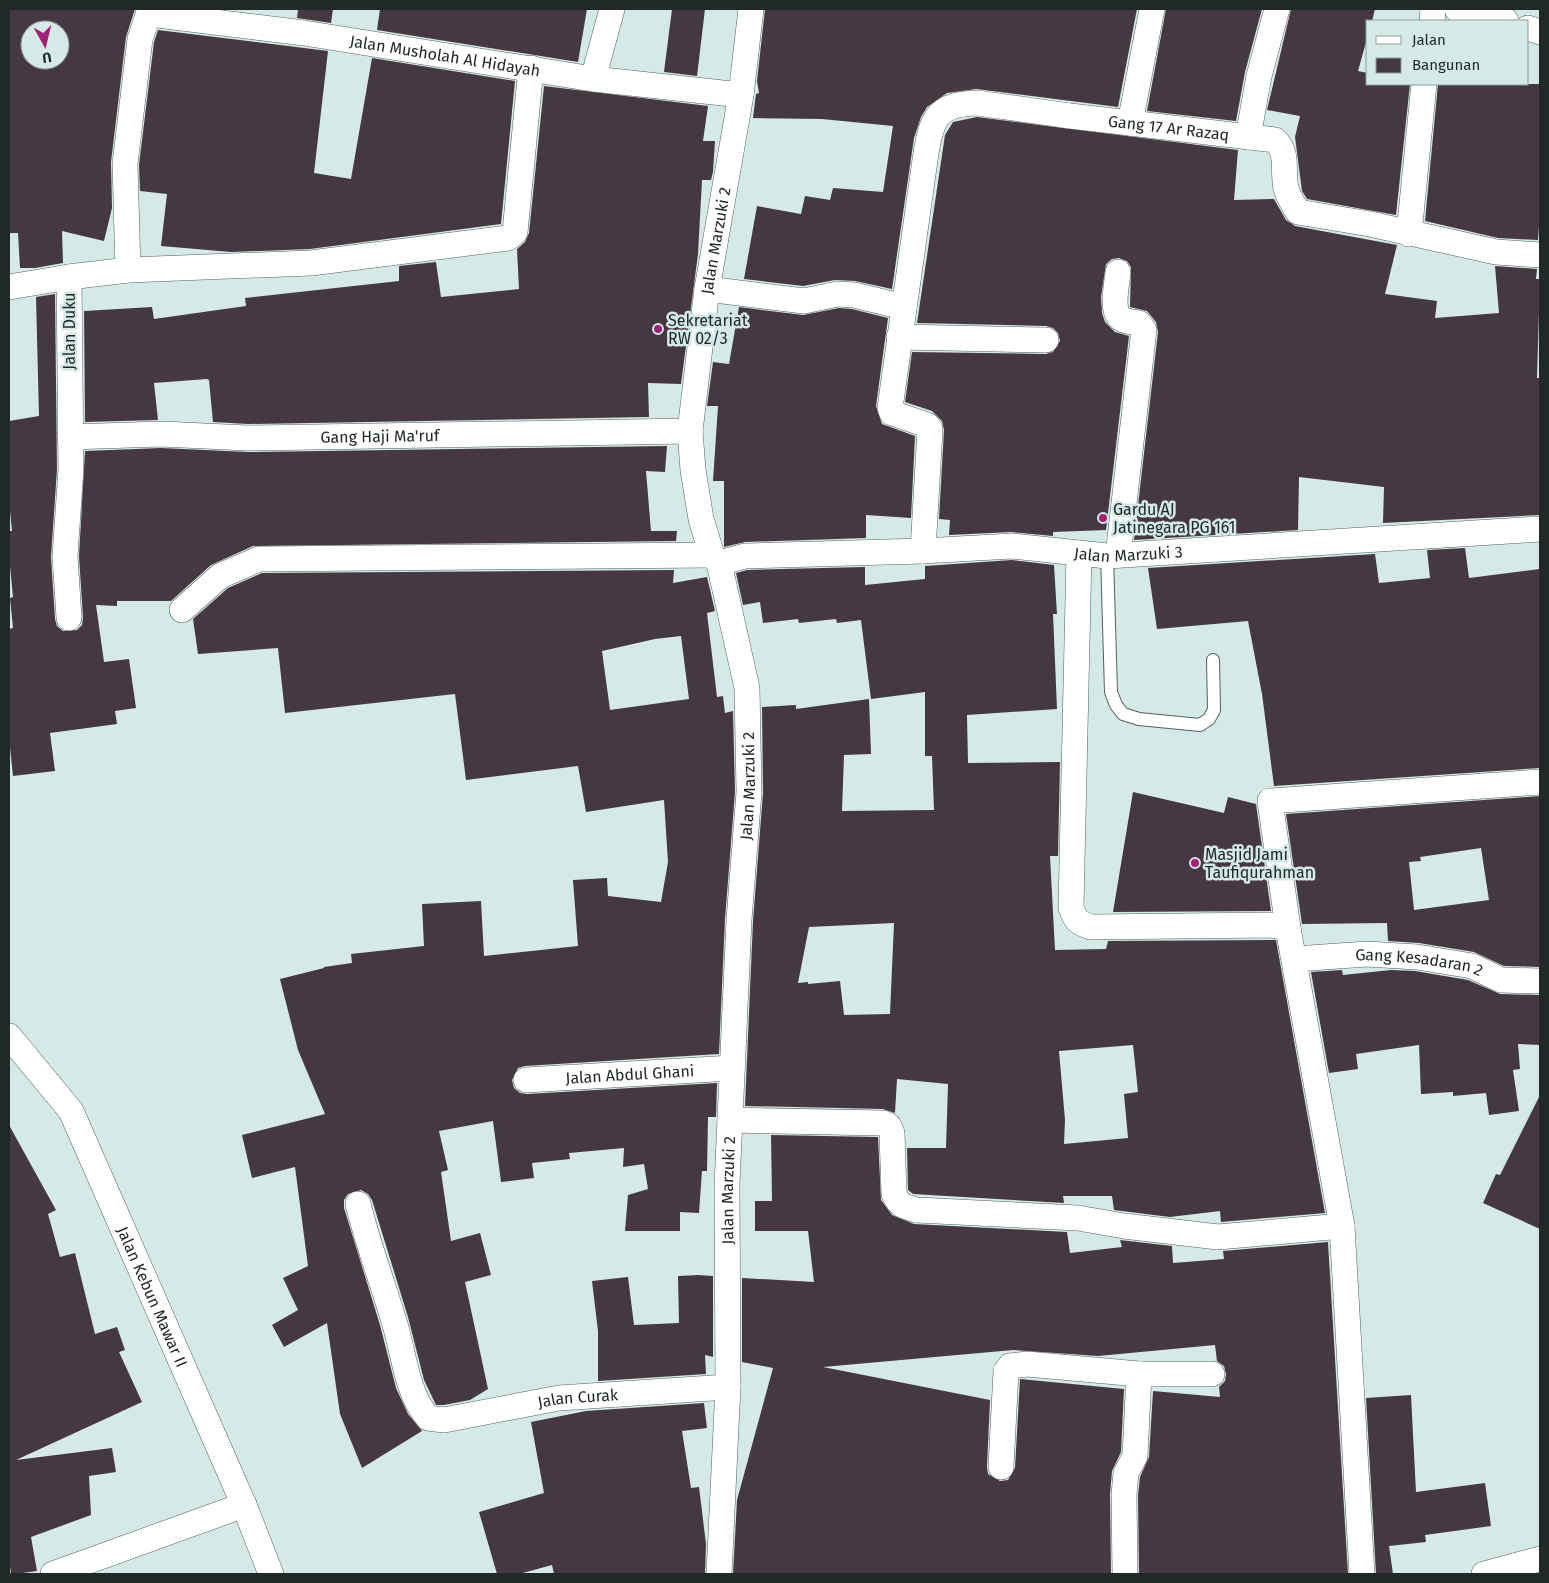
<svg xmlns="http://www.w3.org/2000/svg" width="1549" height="1583" viewBox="0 0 1549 1583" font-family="'Fira Sans',sans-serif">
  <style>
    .building { fill: #463840; fill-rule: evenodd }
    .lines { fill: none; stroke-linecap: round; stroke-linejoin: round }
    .lane-casing { stroke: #4f615f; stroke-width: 14 }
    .street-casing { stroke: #4f615f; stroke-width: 26 }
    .lane { stroke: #fff; stroke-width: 12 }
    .street { stroke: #fff; stroke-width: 25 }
    .poi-dot { fill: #a02276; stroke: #d5eae7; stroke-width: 2 }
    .labels { text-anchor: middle; stroke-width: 5; stroke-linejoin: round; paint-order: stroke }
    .street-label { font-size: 16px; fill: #212928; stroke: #d5eae7 }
    .poi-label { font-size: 16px; fill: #212928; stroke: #d5eae7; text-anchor: start }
  </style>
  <rect width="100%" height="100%" fill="#d5eae7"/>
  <g class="building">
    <path d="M 9,9 L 135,9 L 126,37 L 111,162 L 112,208 L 104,241 L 62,231 L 63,263 L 35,268 L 20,268 L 18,233 L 9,233 ZM 30,30 L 60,30 L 60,60 L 30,60 Z"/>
    <path d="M 298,9 L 333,9 L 331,23 L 297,18 Z"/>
    <path d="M 380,9 L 587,9 L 578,62 L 377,30 Z"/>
    <path d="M 672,9 L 705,9 L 697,76 L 664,72 Z"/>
    <path d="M 765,9 L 1137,9 L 1118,107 L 976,89 L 947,93 L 927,107 L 921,117 L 914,138 L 892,289 L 855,281 L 835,280 L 803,286 L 744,279 L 757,206 L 801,214 L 805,196 L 830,200 L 833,188 L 883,192 L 893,126 L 822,119 L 753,118 L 756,94 L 759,93 L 757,81 Z"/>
    <path d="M 1166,9 L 1262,9 L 1245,72 L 1236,121 L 1147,111 Z"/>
    <path d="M 1291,9 L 1375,9 L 1372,21 L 1368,21 L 1368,35 L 1358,71 L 1368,73 L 1368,84 L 1410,84 L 1396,215 L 1307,199 L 1302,191 L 1295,137 L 1300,116 L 1267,110 Z"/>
    <path d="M 158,30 L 328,51 L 314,173 L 351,179 L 372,58 L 515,81 L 501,224 L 310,249 L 231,252 L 161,246 L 167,194 L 140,191 L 139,165 L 154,42 Z"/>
    <path d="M 1438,84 L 1540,84 L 1540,212 L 1538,240 L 1498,238 L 1425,221 Z"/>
    <path d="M 544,86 L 708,106 L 703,141 L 715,141 L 713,172 L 711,180 L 702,180 L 698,254 L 681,384 L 648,383 L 649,417 L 248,424 L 213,422 L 209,380 L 207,379 L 154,383 L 158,420 L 85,422 L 84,311 L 152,307 L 154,319 L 246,306 L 245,298 L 399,281 L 399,266 L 436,262 L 441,297 L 519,289 L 517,249 L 525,242 L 529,233 Z"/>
    <path d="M 977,117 L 1238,150 L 1234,200 L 1274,199 L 1286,220 L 1295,226 L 1397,245 L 1385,294 L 1437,301 L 1435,318 L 1499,313 L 1495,266 L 1537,269 L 1536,279 L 1540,279 L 1537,378 L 1540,378 L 1540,515 L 1383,523 L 1384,487 L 1299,477 L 1298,530 L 1134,540 L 1158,332 L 1156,322 L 1147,311 L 1130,307 L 1131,267 L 1127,261 L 1119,258 L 1112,259 L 1106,264 L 1101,297 L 1102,313 L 1105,322 L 1115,332 L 1129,336 L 1106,530 L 1053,532 L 1053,536 L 1011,532 L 949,535 L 950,520 L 939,519 L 944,430 L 942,421 L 932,411 L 905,402 L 912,352 L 1046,354 L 1053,352 L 1060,341 L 1058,333 L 1053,328 L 1046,326 L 917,323 L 945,135 L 953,122 Z"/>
    <path d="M 55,294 L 57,469 L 51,557 L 55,619 L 57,626 L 63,631 L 77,630 L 82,625 L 83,618 L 79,556 L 85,451 L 161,448 L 248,452 L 667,446 L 665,472 L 646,471 L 651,531 L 677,531 L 676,541 L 253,546 L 211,565 L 171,601 L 117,601 L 117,606 L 96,605 L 104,662 L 129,659 L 136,708 L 115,711 L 117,724 L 50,733 L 55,771 L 13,776 L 9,738 L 9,629 L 13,628 L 10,598 L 13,597 L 9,556 L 9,531 L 12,531 L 9,501 L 9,421 L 39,416 L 36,297 Z"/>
    <path d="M 739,307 L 803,315 L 839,308 L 852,309 L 888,318 L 876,406 L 882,424 L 915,436 L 911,518 L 866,515 L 866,538 L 745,542 L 724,547 L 724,481 L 713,481 L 718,406 L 707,406 L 713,362 L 729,364 Z"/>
    <path d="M 1465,548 L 1469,578 L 1540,569 L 1540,768 L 1274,786 L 1262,694 L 1248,621 L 1157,629 L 1148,568 L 1375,554 L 1379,583 L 1430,578 L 1427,550 Z"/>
    <path d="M 1012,560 L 1054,565 L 1057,614 L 1053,614 L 1057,709 L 967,715 L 968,763 L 1060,762 L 1058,856 L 1050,856 L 1055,950 L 1106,949 L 1108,941 L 1276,940 L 1325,1213 L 1221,1222 L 1220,1211 L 1170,1217 L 1114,1210 L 1112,1196 L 1063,1196 L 1064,1203 L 913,1194 L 908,1190 L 907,1148 L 946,1148 L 948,1084 L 897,1079 L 895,1113 L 883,1109 L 745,1106 L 753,921 L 763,793 L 762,707 L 796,705 L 796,709 L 869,699 L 871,754 L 844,755 L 842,811 L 934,810 L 932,756 L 925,756 L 925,692 L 871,699 L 861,620 L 837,623 L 836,619 L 799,623 L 798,619 L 763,623 L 760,602 L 743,605 L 736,573 L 747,570 L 865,567 L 865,585 L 925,579 L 925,566 ZM 894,923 L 890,1014 L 844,1015 L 840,981 L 808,984 L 808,982 L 798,983 L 809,927 ZM 1133,1045 L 1138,1092 L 1124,1094 L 1128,1138 L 1064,1144 L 1065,1120 L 1059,1051 Z"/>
    <path d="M 674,570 L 673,583 L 707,577 L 715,611 L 707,613 L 717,697 L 723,696 L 725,713 L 733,711 L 735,792 L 725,919 L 719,1054 L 525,1066 L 518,1068 L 512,1080 L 514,1088 L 520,1093 L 527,1094 L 717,1083 L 716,1117 L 708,1117 L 707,1171 L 702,1171 L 699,1213 L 680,1212 L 680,1231 L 625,1231 L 628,1195 L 648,1189 L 644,1164 L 623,1167 L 624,1148 L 569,1153 L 570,1159 L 532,1163 L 534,1178 L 501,1182 L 493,1121 L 439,1131 L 448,1170 L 441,1172 L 451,1241 L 480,1233 L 491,1275 L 465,1282 L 488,1389 L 470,1400 L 444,1405 L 436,1405 L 424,1380 L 408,1317 L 372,1200 L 368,1194 L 361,1190 L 348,1194 L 344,1200 L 344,1208 L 380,1325 L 396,1388 L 408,1414 L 422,1431 L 362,1468 L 340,1414 L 327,1323 L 284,1347 L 272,1325 L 298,1310 L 283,1278 L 308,1266 L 295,1167 L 252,1178 L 242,1135 L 325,1114 L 298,1050 L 280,979 L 324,968 L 324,967 L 352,963 L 351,954 L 424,946 L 422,904 L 481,901 L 484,956 L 578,946 L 573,880 L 607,878 L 608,896 L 661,902 L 668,862 L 664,800 L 586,812 L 578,766 L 466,780 L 455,694 L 285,713 L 278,648 L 198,654 L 193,619 L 228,588 L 262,573 ZM 681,636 L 689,699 L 610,710 L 602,651 L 655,639 Z"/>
    <path d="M 1133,792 L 1224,813 L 1228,797 L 1256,804 L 1271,911 L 1113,912 Z"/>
    <path d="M 1540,796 L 1540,967 L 1504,966 L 1474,952 L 1419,943 L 1388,941 L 1387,923 L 1302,924 L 1286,814 ZM 1481,848 L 1489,900 L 1414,910 L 1409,862 L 1421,861 L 1420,857 Z"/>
    <path d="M 1342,970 L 1343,975 L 1391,970 L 1415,971 L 1468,980 L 1500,994 L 1540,995 L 1540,1045 L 1518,1044 L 1520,1069 L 1513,1070 L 1519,1111 L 1489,1115 L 1486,1093 L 1453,1096 L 1453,1092 L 1421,1094 L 1419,1045 L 1356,1054 L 1358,1069 L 1329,1073 L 1311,972 Z"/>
    <path d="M 1540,1095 L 1540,1229 L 1483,1203 L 1496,1174 L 1500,1175 Z"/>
    <path d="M 9,1125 L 56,1210 L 48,1214 L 60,1257 L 75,1253 L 95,1334 L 117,1327 L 125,1350 L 119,1352 L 142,1402 L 16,1460 L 112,1448 L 116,1472 L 89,1476 L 91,1515 L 31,1537 L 37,1571 L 15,1574 L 11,1574 L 9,1558 Z"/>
    <path d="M 771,1135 L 878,1137 L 881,1200 L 892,1215 L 914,1224 L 1067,1232 L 1070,1253 L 1122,1247 L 1120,1240 L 1172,1246 L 1173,1263 L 1224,1259 L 1223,1251 L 1328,1242 L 1348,1574 L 1139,1574 L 1138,1496 L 1140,1477 L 1149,1457 L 1153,1391 L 1220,1397 L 1219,1387 L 1225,1381 L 1226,1374 L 1224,1366 L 1217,1361 L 1215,1345 L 1098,1356 L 1013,1350 L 823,1367 L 990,1400 L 987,1467 L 988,1474 L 1000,1481 L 1008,1480 L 1015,1468 L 1020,1379 L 1124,1389 L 1121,1452 L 1112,1471 L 1110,1494 L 1111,1574 L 733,1574 L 737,1500 L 773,1368 L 742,1362 L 742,1278 L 814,1282 L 808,1231 L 755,1231 L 755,1201 L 772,1201 Z"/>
    <path d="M 698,1275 L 713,1276 L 713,1357 L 705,1355 L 706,1374 L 598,1381 L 598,1331 L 592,1281 L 628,1277 L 634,1325 L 679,1323 L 678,1276 Z"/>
    <path d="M 1411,1395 L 1416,1492 L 1485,1483 L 1491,1526 L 1425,1535 L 1426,1542 L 1389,1546 L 1393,1574 L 1376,1574 L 1366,1398 Z"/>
    <path d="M 704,1403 L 707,1428 L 682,1431 L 691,1488 L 699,1487 L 706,1544 L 705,1574 L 554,1574 L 552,1565 L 519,1574 L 497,1574 L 479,1512 L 544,1493 L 531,1422 L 586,1411 Z"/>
  </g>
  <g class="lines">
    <defs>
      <path id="lane" d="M 1107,556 L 1111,692 L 1116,705 L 1123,714 L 1139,719 L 1200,725 L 1209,719 L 1214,710 L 1213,660"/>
      <g id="street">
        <path d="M 1457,9 L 1506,21"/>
        <path id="s1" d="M 149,14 L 304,33 L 593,79 L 741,95"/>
        <path d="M 1432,21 L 1433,9"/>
        <path d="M 1528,28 L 1540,32"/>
        <path d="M 593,79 L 612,9"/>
        <path d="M 1130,123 L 1152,9"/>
        <path d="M 1248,137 L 1259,76 L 1277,9"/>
        <path d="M 1409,234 L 1424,84"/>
        <path d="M 128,270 L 311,263 L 508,238 L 515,232 L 531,68"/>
        <path d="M 1118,272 C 1117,284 1110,313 1122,319 C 1127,322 1133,322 1139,323 L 1144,330 L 1118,555"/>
        <path d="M 9,287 L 69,277"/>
        <path d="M 707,289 L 804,301 L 838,294 L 854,295 L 904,307"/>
        <path d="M 899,337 L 1046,340"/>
        <path id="s2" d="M 70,437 L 161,434 L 248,438 L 690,431"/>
        <path id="s3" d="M 923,551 L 930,429 L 927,425 L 892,413 L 890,408 L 926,153 C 932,118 937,104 977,103 L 1070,116 L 1275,140 C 1289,153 1282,170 1286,188 C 1288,197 1293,204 1298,212 L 1370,224 L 1496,252 L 1540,255"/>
        <path d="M 1079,554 L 1071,907 C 1075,920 1078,923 1091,927 L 1271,925 L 1288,928"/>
        <path id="s4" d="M 719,563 L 745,556 L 923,551 L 1012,546 L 1107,556 L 1540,529"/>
        <path d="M 182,610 L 220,576 L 259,559 L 712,555"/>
        <path d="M 69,618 L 65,556 L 71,469 L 69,277 L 128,270 L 125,164 L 140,39 L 150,9"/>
        <path id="s5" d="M 1295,959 L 1367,954 L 1417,957 L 1472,966 L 1501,980 L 1540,981"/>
        <path id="s6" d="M 9,1036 L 71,1111 L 244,1505 L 271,1574"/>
        <path id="s7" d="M 526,1080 L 732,1068"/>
        <path d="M 730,1120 L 883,1123 L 889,1126 L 892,1133 L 894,1194 C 899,1206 905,1207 917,1210 L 1078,1218 L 1124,1226 L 1218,1237 L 1342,1226"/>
        <path id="s8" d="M 358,1204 C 368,1244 382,1282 394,1321 C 404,1353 406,1392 428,1418 L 444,1420 L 559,1398 L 728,1387"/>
        <path d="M 1001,1467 L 1006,1371 L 1010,1366 L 1027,1364 L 1139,1374 L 1212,1374"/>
        <path d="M 53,1574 L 244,1505"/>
        <path id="s9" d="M 719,1574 L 728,1387 L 727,1185 L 739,920 L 749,792 L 747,688 L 719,563 L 712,555 L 701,519 L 693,470 L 690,431 L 707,289 L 741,95 L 751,9"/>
        <path d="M 1125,1574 L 1124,1495 L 1126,1473 L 1135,1456 L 1139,1374"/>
        <path d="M 1362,1574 L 1342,1226 L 1288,928 L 1270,801 L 1540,782"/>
        <path d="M 1484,1574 L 1540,1559"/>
      </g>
    </defs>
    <use href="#lane" class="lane-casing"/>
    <use href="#street" class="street-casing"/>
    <use href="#lane" class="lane"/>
    <use href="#street" class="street"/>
  </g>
  <g class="poi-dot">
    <circle cx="658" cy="329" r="5"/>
    <circle cx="1103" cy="518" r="5"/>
    <circle cx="1195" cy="863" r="5"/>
  </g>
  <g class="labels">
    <g class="street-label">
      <text dy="6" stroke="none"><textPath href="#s1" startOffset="299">Jalan Musholah Al Hidayah</textPath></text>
      <text dy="6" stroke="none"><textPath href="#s3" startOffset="702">Gang 17 Ar Razaq</textPath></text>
      <text dy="6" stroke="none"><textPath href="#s9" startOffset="1344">Jalan Marzuki 2</textPath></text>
      <text transform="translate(69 331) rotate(-90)" y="6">Jalan Duku</text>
      <text dy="6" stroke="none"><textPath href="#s2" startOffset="310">Gang Haji Ma'ruf</textPath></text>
      <text dy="6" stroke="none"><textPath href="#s4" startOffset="411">Jalan Marzuki 3</textPath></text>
      <text dy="6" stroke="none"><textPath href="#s9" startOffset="789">Jalan Marzuki 2</textPath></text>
      <text dy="6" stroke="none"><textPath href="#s5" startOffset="125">Gang Kesadaran 2</textPath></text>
      <text dy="6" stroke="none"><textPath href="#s7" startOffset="104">Jalan Abdul Ghani</textPath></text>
      <text dy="6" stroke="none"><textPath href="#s9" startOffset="384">Jalan Marzuki 2</textPath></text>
      <text dy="6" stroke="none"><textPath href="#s6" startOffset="300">Jalan Kebun Mawar II</textPath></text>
      <text dy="6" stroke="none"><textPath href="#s8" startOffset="378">Jalan Curak</textPath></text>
    </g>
    <g class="poi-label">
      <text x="668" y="326">Sekretariat<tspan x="668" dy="18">RW 02/3</tspan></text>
      <text x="1113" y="515">Gardu AJ<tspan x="1113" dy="18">Jatinegara PG 161</tspan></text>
      <text x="1205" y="860">Masjid Jami<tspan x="1205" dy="18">Taufiqurahman</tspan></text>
    </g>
  </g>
  <rect width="1549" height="1583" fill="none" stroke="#212928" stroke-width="20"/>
  <rect x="1366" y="20" width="162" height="65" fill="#d5eae7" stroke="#8d9d9b"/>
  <rect x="1376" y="36" width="25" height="8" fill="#ffffff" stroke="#8d9d9b"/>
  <text x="1412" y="45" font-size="15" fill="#212928">Jalan</text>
  <rect x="1376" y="58" width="25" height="15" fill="#463840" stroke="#8d9d9b"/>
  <text x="1412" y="70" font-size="15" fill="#212928">Bangunan</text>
  <g transform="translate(45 45) rotate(172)"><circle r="24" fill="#d5eae7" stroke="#8d9d9b"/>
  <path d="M0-4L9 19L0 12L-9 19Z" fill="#a02276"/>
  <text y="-8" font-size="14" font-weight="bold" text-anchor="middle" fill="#212928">U</text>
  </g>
</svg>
